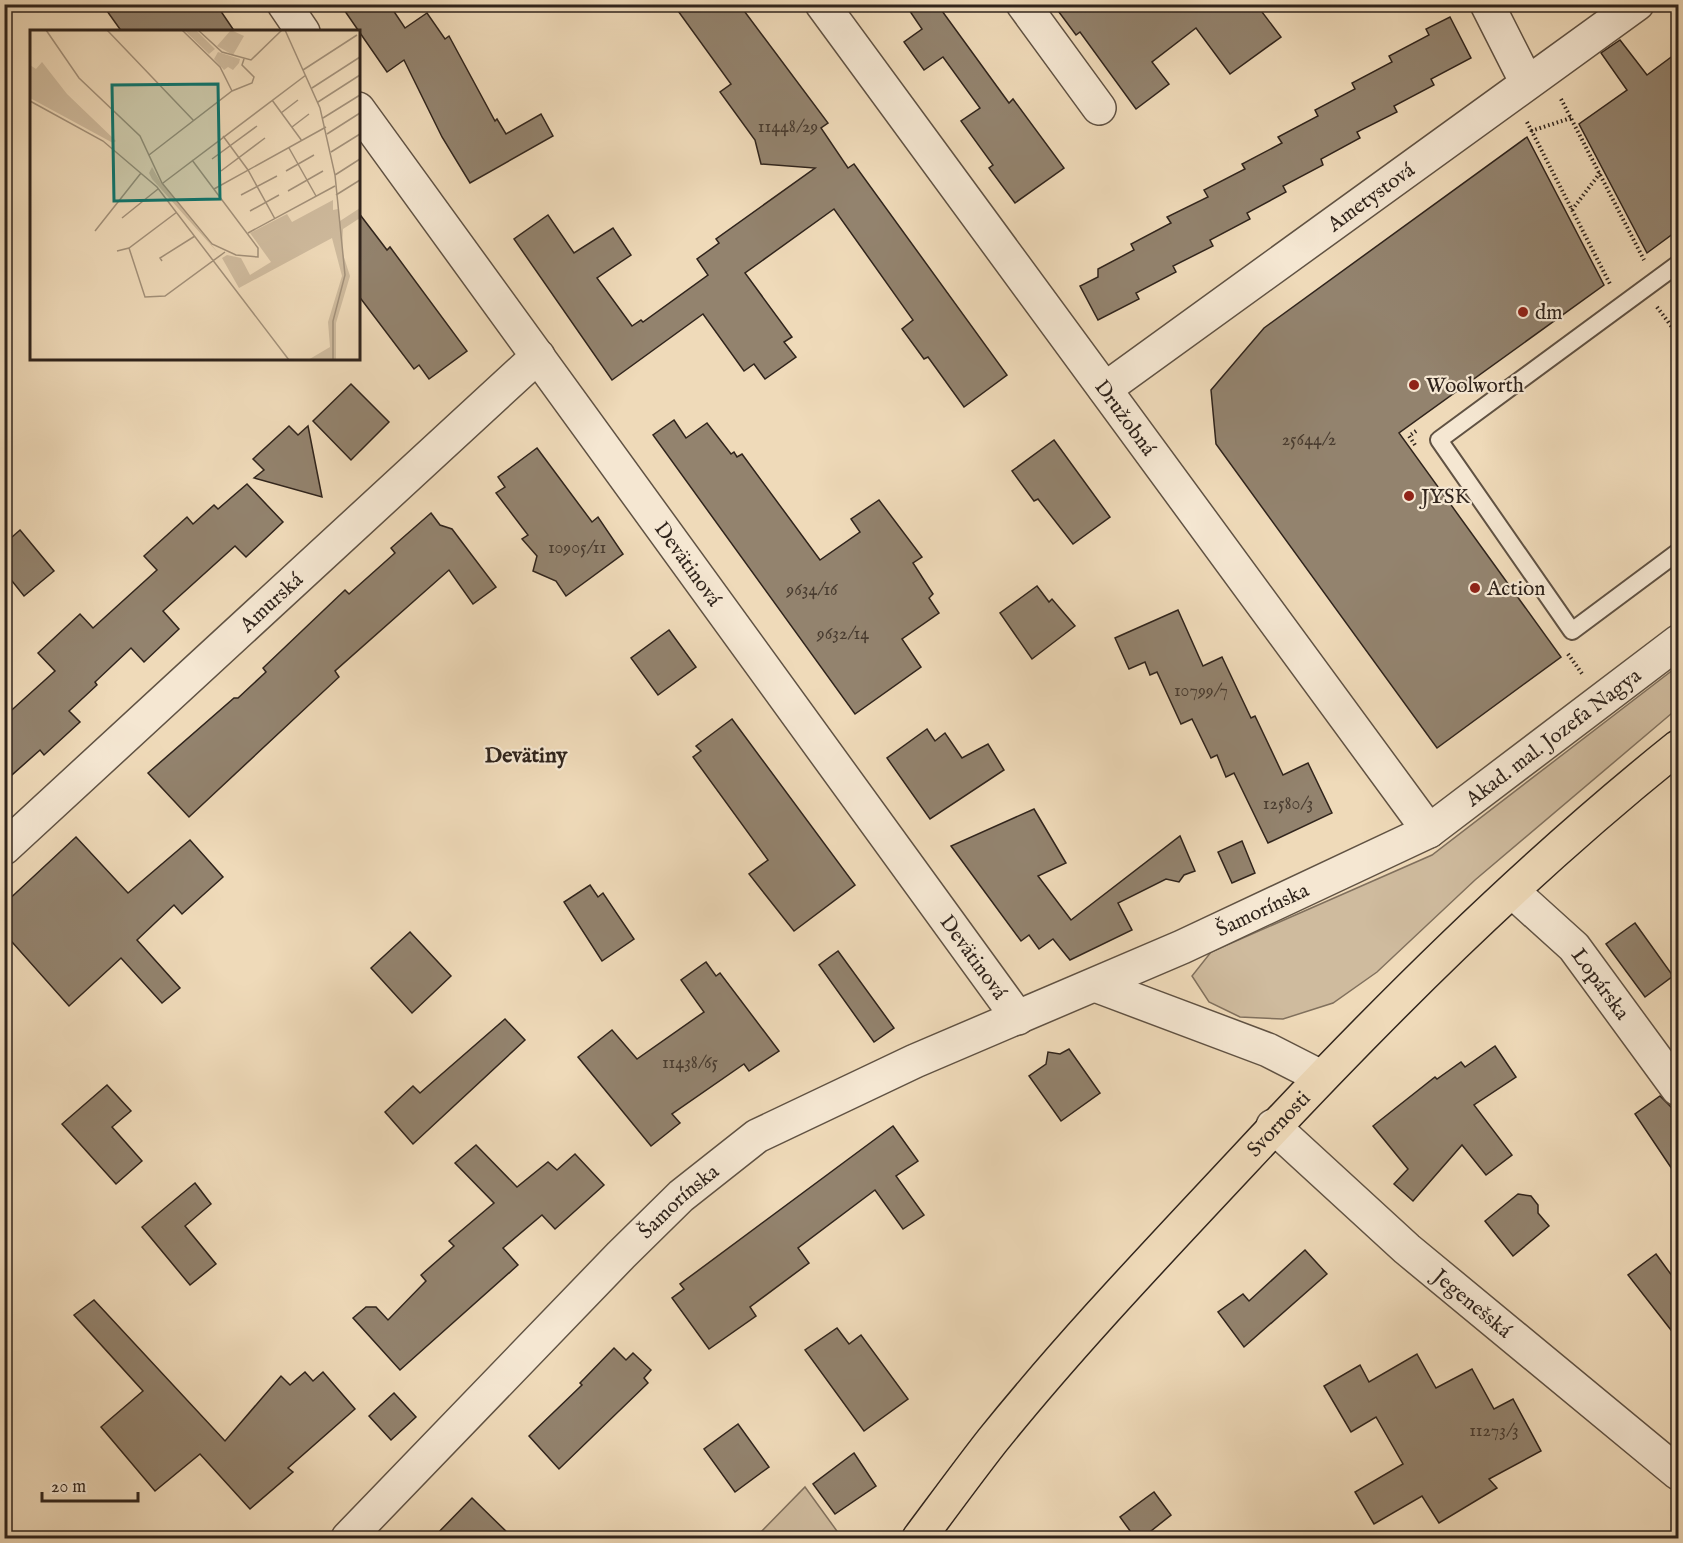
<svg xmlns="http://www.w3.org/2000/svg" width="1683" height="1543" viewBox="0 0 1683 1543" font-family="'IM FELL English',serif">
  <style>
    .green { fill: #cfbb9e; stroke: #80705d; stroke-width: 1.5 }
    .building { fill: #93836e; stroke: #30241c; stroke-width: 1.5 }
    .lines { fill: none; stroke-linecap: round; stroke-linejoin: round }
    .service-casing { stroke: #605243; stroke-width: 20 }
    .minor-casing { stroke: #605243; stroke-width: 36 }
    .primary-casing { stroke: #30241c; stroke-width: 36 }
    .path { stroke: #30241c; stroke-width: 4; stroke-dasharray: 1.5 3; stroke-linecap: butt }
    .service { stroke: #f5e7d2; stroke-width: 16 }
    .minor { stroke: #f5e7d2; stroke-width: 33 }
    .primary { stroke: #efdab9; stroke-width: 33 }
    .poi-dot { fill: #8f2418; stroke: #f5e7d2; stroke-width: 2 }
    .labels { text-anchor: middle; stroke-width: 4.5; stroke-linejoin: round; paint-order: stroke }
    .number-label { font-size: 18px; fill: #493c30 }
    .street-label { font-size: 21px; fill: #30241c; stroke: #f5e7d2 }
    .poi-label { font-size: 21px; fill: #30241c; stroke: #f5e7d2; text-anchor: start }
    .neighbourhood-label { font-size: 22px; font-weight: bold; fill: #30241c; stroke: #f5e7d2 }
    .inset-road { fill: none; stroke: #a3917a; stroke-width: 1.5 }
    .view { fill: #0f766e; fill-opacity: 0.15; stroke: #0f766e; stroke-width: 3 }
    .inset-edge { fill: none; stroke: #30241c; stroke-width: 3 }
  </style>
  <rect width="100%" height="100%" fill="#efdab9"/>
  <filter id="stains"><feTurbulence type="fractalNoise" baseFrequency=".00333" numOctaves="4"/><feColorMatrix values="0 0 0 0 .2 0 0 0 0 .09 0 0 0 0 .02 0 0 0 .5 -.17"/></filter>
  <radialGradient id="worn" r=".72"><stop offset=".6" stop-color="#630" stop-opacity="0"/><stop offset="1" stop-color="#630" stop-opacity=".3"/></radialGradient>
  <g class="green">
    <path d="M 1678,666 L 1678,708 L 1475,880 L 1377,972 L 1333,1003 L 1283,1019 L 1240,1017 L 1209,1002 L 1192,976 L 1211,952 L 1432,855 Z"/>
    <path d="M 805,1487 L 842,1538 L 754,1538 L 755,1538 Z"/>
  </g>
  <g class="building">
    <path d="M 102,4 L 216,4 L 235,32 L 122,32 Z"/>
    <path d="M 340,4 L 389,4 L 405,28 L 427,13 L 445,39 L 449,36 L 495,121 L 497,119 L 506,134 L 541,114 L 553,136 L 470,183 L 442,137 L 404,60 L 387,72 Z"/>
    <path d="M 673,4 L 739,4 L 828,123 L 821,128 L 848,168 L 854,164 L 1007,375 L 964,407 L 928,357 L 924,359 L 902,329 L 913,320 L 834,209 L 745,273 L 792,337 L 784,342 L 796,357 L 765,379 L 754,364 L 744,371 L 703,314 L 612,380 L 514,239 L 548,215 L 574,253 L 613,228 L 631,255 L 597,278 L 632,326 L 641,320 L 643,322 L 708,275 L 697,259 L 719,243 L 716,239 L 815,168 L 761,164 L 755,140 L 720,92 L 731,84 Z"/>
    <path d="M 905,4 L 937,4 L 1009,103 L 1013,99 L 1064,168 L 1015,203 L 989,168 L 993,165 L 961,121 L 980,108 L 943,57 L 924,70 L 904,42 L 922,29 Z"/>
    <path d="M 1053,4 L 1256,4 L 1281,37 L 1230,74 L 1196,28 L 1152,62 L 1169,84 L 1136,109 L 1080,32 L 1076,35 Z"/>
    <path d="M 1450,17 L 1471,58 L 1431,79 L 1434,85 L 1394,106 L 1397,112 L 1357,132 L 1360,138 L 1321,159 L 1323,165 L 1283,186 L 1286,192 L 1247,213 L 1250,219 L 1210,240 L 1213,246 L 1173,266 L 1176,272 L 1136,293 L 1139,299 L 1098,320 L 1080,286 L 1098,277 L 1098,269 L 1134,250 L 1131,244 L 1171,223 L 1167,217 L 1208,197 L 1204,190 L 1245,169 L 1242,164 L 1282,143 L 1278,137 L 1318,116 L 1315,110 L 1355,89 L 1352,83 L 1392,62 L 1389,56 L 1429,35 L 1426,29 Z"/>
    <path d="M 1620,40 L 1647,75 L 1678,52 L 1678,230 L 1647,253 L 1579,124 L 1627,90 L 1601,53 Z"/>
    <path d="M 1527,137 L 1604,285 L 1399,433 L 1561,657 L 1437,748 L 1216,444 L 1211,390 L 1264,328 Z"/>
    <path d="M 358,212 L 387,250 L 390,247 L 467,351 L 429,379 L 419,365 L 414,369 L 358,295 Z"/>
    <path d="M 351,384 L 389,422 L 351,460 L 313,421 Z"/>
    <path d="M 674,420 L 686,438 L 707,423 L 731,454 L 734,452 L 737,457 L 742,454 L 820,560 L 860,532 L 851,519 L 879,500 L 922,557 L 913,563 L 933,594 L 929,598 L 939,613 L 902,639 L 921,667 L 855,714 L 653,435 Z"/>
    <path d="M 289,426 L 298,435 L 308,426 L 322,497 L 254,478 L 264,470 L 253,459 Z"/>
    <path d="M 1054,440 L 1110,517 L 1073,544 L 1038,499 L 1034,501 L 1012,471 Z"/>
    <path d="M 537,448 L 592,522 L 598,517 L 623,554 L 566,596 L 556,581 L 533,571 L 537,556 L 522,539 L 528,535 L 496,493 L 505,487 L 498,477 Z"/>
    <path d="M 247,484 L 283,522 L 246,557 L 235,546 L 163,611 L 179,629 L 144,662 L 131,648 L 95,682 L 97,685 L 69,711 L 80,722 L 44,755 L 40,750 L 4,782 L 4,717 L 55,671 L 38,653 L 80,614 L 93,628 L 157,570 L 144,556 L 187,517 L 193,524 L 214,505 L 218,509 Z"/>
    <path d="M 431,513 L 440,525 L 452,529 L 496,587 L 473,604 L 449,570 L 335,671 L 339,677 L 189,817 L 148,773 L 234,698 L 238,698 L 266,672 L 263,668 L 345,590 L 349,594 L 395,553 L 391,548 Z"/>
    <path d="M 20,530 L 54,571 L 24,596 L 4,571 L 4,544 Z"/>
    <path d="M 1037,586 L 1049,602 L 1052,599 L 1075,626 L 1032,659 L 1000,613 Z"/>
    <path d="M 1178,610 L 1203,666 L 1222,657 L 1251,718 L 1255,716 L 1283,775 L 1308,763 L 1332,813 L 1268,843 L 1234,773 L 1226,777 L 1217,755 L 1211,758 L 1192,719 L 1181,724 L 1157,672 L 1150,675 L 1145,662 L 1129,669 L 1115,638 Z"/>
    <path d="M 669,630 L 696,667 L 658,695 L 631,658 Z"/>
    <path d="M 732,719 L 855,885 L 794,931 L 749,874 L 768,860 L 693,757 L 701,751 L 696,746 Z"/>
    <path d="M 927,729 L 935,741 L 945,733 L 962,758 L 988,744 L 1004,770 L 930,819 L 887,758 Z"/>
    <path d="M 1034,809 L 1066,863 L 1038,876 L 1071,920 L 1180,836 L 1195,871 L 1184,875 L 1179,882 L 1166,879 L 1118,903 L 1132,930 L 1070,960 L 1053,939 L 1039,949 L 1029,935 L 1021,941 L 951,846 Z"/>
    <path d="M 76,837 L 128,893 L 190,840 L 223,877 L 182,914 L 174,905 L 137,940 L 180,988 L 162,1003 L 121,958 L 69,1006 L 4,933 L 4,904 Z"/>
    <path d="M 1242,841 L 1255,873 L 1232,883 L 1218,852 Z"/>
    <path d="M 590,885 L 598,897 L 603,893 L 634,939 L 602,961 L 564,902 Z"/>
    <path d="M 1635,923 L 1673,976 L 1645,997 L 1606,944 Z"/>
    <path d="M 410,932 L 451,976 L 412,1013 L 371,968 Z"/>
    <path d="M 838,951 L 894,1028 L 874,1042 L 819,965 Z"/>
    <path d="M 706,962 L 716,976 L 720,973 L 779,1051 L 749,1071 L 744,1064 L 672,1114 L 680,1123 L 651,1146 L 578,1057 L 612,1030 L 637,1059 L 704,1012 L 681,980 Z"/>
    <path d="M 505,1019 L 525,1040 L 413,1144 L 385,1112 L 413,1086 L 420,1093 Z"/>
    <path d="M 1495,1046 L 1516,1077 L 1474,1105 L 1512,1155 L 1486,1175 L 1462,1145 L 1413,1201 L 1394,1184 L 1408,1169 L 1373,1126 L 1435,1077 L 1437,1079 L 1461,1062 L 1465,1067 Z"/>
    <path d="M 1069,1049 L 1100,1093 L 1061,1121 L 1029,1076 L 1046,1064 L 1048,1052 L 1060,1054 Z"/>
    <path d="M 107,1085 L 131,1111 L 112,1127 L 142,1161 L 116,1184 L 62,1124 Z"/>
    <path d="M 1660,1096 L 1678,1114 L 1678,1178 L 1635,1114 Z"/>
    <path d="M 893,1126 L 918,1161 L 896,1176 L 924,1215 L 903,1229 L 875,1190 L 798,1248 L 809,1263 L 750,1307 L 756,1316 L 709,1349 L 672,1298 L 684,1289 L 680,1284 Z"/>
    <path d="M 476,1145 L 517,1187 L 548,1162 L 557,1170 L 575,1154 L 604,1185 L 555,1229 L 542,1215 L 503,1248 L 518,1265 L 400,1370 L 353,1318 L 366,1307 L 376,1307 L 388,1320 L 426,1281 L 421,1275 L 454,1246 L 449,1241 L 494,1203 L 455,1163 Z"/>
    <path d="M 195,1183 L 211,1204 L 185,1226 L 216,1264 L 190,1285 L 142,1227 Z"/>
    <path d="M 1518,1194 L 1531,1196 L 1538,1205 L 1538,1213 L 1549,1226 L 1513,1256 L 1485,1221 Z"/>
    <path d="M 1305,1250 L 1327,1274 L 1244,1347 L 1218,1312 L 1243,1294 L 1249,1301 Z"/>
    <path d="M 1656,1254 L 1678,1284 L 1678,1339 L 1628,1275 Z"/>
    <path d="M 94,1300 L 225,1441 L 281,1376 L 290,1385 L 305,1372 L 313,1381 L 323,1372 L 355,1409 L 288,1468 L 293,1472 L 250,1509 L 200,1454 L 155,1491 L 101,1427 L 143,1391 L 74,1315 Z"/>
    <path d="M 837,1328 L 849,1344 L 861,1335 L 908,1399 L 864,1431 L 805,1350 Z"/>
    <path d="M 614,1348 L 626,1360 L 633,1353 L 651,1370 L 644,1378 L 648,1383 L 559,1469 L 529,1436 L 582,1385 L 580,1383 Z"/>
    <path d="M 1417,1354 L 1436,1388 L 1472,1369 L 1494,1409 L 1513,1399 L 1541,1451 L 1489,1479 L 1497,1488 L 1439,1523 L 1422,1496 L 1374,1524 L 1355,1492 L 1403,1464 L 1376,1417 L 1351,1432 L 1324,1386 L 1360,1365 L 1369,1382 Z"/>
    <path d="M 394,1393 L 416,1417 L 391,1440 L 369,1416 Z"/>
    <path d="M 738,1424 L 769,1467 L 735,1492 L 704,1449 Z"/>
    <path d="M 854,1453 L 876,1486 L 835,1514 L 813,1484 Z"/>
    <path d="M 1154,1492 L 1171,1515 L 1141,1539 L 1136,1539 L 1120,1517 Z"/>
    <path d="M 472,1498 L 514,1539 L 432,1539 Z"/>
  </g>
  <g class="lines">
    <defs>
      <path id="service" d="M 1678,264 L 1439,440 L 1572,631 L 1678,552"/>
      <g id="minor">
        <path d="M 284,4 L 303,32"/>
        <path id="s1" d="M 822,4 L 1429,831"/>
        <path d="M 1023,4 L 1099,108"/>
        <path d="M 1487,4 L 1527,83"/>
        <path id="s2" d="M 358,109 L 1018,1018"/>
        <path id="s3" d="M 1105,389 L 1637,4"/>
        <path id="s4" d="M 4,848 L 538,356"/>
        <path id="s5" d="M 1512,891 L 1574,947 L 1678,1089"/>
        <path d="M 1095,985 L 1268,1050 L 1321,1077"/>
        <path id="s6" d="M 1273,1126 L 1407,1249 L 1678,1473"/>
        <path id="s7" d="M 348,1538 L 621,1255 L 681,1196 L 757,1136 L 915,1061 L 1182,947 L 1429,831 L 1678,642"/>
      </g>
      <g id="primary">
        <path id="s8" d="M 919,1538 C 943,1506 967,1473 992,1441 C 1070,1344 1157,1253 1243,1161 C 1379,1015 1522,872 1678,747"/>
      </g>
    </defs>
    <use href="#service" class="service-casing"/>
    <use href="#minor" class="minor-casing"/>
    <use href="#primary" class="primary-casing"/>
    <g class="path">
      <path d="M 1561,99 L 1644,260"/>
      <path d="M 1527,122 L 1610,284"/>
      <path d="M 1531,131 L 1571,118"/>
      <path d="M 1572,210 L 1600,173"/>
      <path d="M 1657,307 L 1678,335"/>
      <path d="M 1415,445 L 1409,436 L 1416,431"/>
      <path d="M 1568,654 L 1583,675"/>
      <path d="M 1656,1538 L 1678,1531"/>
    </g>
    <use href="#service" class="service"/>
    <use href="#minor" class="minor"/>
    <use href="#primary" class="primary"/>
  </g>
  <g class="poi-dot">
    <circle cx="1523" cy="312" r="6"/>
    <circle cx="1414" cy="385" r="6"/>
    <circle cx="1409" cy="496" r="6"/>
    <circle cx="1475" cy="588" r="6"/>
  </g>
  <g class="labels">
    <g class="number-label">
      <text x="788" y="132">11448/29</text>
      <text x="1309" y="445">25644/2</text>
      <text x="577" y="553">10905/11</text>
      <text x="812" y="595">9634/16</text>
      <text x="843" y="639">9632/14</text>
      <text x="1201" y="696">10799/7</text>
      <text x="1288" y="809">12580/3</text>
      <text x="690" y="1068">11438/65</text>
      <text x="1494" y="1436">11273/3</text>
    </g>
    <g class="street-label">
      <text dy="7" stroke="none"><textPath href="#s3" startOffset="328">Ametystová</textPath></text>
      <text dy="7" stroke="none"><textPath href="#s1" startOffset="513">Družobná</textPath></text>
      <text dy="7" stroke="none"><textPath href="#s2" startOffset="562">Devätinová</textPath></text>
      <text dy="7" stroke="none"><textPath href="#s4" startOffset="363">Amurská</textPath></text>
      <text dy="7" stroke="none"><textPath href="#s7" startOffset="1468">Akad. mal. Jozefa Nagya</textPath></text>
      <text dy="7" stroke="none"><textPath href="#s7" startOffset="1128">Šamorínska</textPath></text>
      <text dy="7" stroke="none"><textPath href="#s2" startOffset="1048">Devätinová</textPath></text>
      <text dy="7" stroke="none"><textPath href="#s5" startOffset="129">Lopárska</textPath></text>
      <text dy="7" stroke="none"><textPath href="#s8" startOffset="549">Svornosti</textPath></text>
      <text dy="7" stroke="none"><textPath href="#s7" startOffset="472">Šamorínska</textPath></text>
      <text dy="7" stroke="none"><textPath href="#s6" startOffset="267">Jegenešská</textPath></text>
    </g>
    <g class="poi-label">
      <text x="1535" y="319">dm</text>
      <text x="1426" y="392">Woolworth</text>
      <text x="1421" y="503">JYSK</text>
      <text x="1487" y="595">Action</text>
    </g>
    <g class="neighbourhood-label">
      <text x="526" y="762">Devätiny</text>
    </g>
  </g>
  <g transform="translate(30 30)">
    <rect width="330" height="330" fill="#efdab9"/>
    <path d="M 154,0 L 166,0 L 185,19 L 179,24 ZM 201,0 L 214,6 L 203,25 L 187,16 ZM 188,22 L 210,29 L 209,33 L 203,40 L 198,37 L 194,40 L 184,29 ZM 12,32 L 37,64 L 86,111 L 83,113 L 0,68 L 0,35 L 6,39 ZM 122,137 L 131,153 L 189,224 L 122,149 L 119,143 ZM 303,170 L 303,180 L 308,179 L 310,191 L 330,178 L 330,188 L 313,199 L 312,221 L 320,246 L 306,293 L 306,329 L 278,330 L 300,317 L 298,292 L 312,246 L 302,208 L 209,258 L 192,228 L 197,225 L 211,228 L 220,245 L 241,232 L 220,203 L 257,184 L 262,192 Z" fill="#cfbb9e"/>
    <path class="inset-road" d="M 16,0 L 49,48 L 110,106 L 132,153 L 182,214 L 206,225 L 228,227 L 228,218 L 162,130M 77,0 L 164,91M 152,0 L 190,37 L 202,61M 168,0 L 192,22 L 221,30 L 252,0M 255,0 L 290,78 L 305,145 L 315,245 L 303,291 L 303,330M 273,40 L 327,5M 282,58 L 330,27M 242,70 L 272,111M 0,71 L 73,111 L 127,157 L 259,330M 288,72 L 330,45M 251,83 L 268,70M 293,88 L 330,65M 262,97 L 279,84M 297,104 L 330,83M 193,106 L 218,140 L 245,189M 259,118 L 286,166M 301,122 L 330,104M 119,125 L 202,61 L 222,53 L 224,47 L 212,35 L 214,29M 182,129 L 227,96M 191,141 L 235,108M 256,141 L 284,125M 305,145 L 330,129M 133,153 L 276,45M 184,159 L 296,97M 258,161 L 293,141M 211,165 L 247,146M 306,165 L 330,150M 220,181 L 249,165M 92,188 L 128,159M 65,201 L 111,143M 218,203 L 305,156M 99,218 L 115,267 L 135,266 L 195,222M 87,221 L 99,218 L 147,182M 132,231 L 130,228 L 165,206"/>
    <path class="view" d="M 188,54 L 190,169 L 84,171 L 82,55 Z"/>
    <rect width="330" height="330" class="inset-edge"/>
  </g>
  <rect width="1683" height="1543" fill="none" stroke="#efdab9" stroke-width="24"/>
  <rect x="6" y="6" width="1671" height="1531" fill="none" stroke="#30241c" stroke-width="3"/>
  <rect x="12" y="12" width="1659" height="1519" fill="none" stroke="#30241c" stroke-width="1.5"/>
  <path d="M42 1492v9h96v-9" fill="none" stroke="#30241c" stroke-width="3"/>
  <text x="51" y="1492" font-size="18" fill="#30241c" stroke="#f5e7d2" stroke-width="4.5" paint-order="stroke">20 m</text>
  <rect width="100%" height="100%" filter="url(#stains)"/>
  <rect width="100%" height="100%" fill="url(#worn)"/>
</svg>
